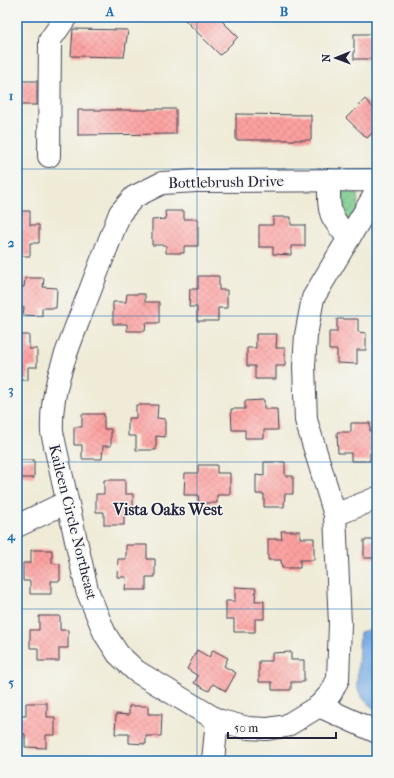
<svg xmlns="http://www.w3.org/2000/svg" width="394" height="778" viewBox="0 0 394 778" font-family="'IM FELL French Canon',serif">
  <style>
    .garden { fill: url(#garden-furrows); stroke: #4e7663 }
    .water { fill: #77aae4; stroke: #4c6690 }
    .building { fill: url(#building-cross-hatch) }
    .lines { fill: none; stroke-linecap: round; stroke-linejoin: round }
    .minor-casing { stroke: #414052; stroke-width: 24 }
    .minor { stroke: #fff; stroke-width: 22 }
    .grid { fill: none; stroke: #1f6fb2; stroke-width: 1; stroke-opacity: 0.55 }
    .labels { text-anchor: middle; stroke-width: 3; stroke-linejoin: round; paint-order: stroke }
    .street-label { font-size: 15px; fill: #22223b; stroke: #f6f6f2 }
    .neighbourhood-label { font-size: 16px; font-weight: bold; fill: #22223b; stroke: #f6f6f2 }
    .neatline { fill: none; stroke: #1f6fb2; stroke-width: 1.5 }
    .grid-label { font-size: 13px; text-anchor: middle; font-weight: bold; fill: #1f6fb2 }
  </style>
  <defs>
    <pattern id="garden-furrows" width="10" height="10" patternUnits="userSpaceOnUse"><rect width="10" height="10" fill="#79ca8b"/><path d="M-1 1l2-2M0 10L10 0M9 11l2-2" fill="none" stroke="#68ad79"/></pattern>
    <pattern id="building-cross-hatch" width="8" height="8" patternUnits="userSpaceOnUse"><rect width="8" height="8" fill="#fda1a0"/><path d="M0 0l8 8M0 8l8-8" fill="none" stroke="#d98a8b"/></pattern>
  </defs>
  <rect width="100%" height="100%" fill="#f6f6f2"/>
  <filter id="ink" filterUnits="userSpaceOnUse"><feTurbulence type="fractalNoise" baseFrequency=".025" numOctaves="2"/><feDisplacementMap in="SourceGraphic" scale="8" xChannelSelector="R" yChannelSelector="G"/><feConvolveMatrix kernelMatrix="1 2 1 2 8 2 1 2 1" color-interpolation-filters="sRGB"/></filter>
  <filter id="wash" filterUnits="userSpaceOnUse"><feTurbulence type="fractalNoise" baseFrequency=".012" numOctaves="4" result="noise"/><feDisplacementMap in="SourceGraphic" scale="16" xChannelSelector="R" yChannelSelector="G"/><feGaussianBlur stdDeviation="0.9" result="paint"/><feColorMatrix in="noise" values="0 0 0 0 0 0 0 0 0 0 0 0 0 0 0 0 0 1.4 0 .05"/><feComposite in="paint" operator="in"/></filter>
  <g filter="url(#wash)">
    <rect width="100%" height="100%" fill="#efebd7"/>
    <path class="garden" d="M 341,186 L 357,186 L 358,213 L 344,225 L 337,193 Z"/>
    <path class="water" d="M 377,628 L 377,711 C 368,704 357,695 357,683 L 360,632 Z"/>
    <g id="blocks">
      <g class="building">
        <path d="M 182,17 L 218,17 L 238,37 L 220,55 Z"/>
        <path d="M 73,29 L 128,30 L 124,57 L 71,56 Z"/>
        <rect x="354" y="34" width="23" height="25"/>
        <rect x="17" y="81" width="20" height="24"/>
        <path d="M 365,99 L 377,112 L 377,128 L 367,138 L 346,118 Z"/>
        <path d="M 148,109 L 176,109 L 176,134 L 78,135 L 78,110 L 148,110 Z"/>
        <path d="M 236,114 L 311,115 L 311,140 L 236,140 Z"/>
        <path d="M 17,211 L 30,211 L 30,225 L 39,225 L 39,243 L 30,243 L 30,256 L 17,256 Z"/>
        <path d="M 165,211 L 184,211 L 184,219 L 198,219 L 198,246 L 184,246 L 184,253 L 166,253 L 166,245 L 152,245 L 152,220 L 166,219 Z"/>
        <path d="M 273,217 L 291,217 L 291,225 L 305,225 L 305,246 L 291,246 L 291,255 L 273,254 L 273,247 L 259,247 L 259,225 L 273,225 Z"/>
        <path d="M 198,276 L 219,276 L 219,290 L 227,290 L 227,308 L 218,308 L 218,321 L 197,321 L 197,307 L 189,307 L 190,289 L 198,289 Z"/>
        <path d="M 25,278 L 44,278 L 43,287 L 57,288 L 56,308 L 42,308 L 42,316 L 23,315 L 24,307 L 17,307 L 17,287 L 24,287 Z"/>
        <path d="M 127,294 L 145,294 L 145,302 L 159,302 L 159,323 L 146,323 L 145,331 L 127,331 L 127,324 L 113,324 L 113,302 L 126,302 Z"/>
        <path d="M 337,319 L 358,319 L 358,332 L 366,333 L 366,350 L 357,350 L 357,364 L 337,363 L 337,350 L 329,350 L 329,332 L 337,332 Z"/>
        <path d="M 256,334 L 277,334 L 276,348 L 285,348 L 285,366 L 276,366 L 276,379 L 255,379 L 255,366 L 247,366 L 247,348 L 256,348 Z"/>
        <path d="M 17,335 L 29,335 L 29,349 L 37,349 L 37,367 L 28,367 L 28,380 L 17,380 Z"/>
        <path d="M 264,400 L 264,409 L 277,409 L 278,430 L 264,430 L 264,438 L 245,438 L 245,430 L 232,430 L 231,409 L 245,409 L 245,401 Z"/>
        <path d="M 136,405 L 158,405 L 157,418 L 165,419 L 165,437 L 156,436 L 156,450 L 136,450 L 136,436 L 128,436 L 128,418 L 136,418 Z"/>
        <path d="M 82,414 L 104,414 L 104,429 L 111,429 L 111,446 L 103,446 L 102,459 L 82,459 L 82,445 L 74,445 L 74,427 L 82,427 Z"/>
        <path d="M 351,423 L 370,423 L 370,431 L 377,431 L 377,453 L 370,453 L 370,461 L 351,461 L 351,453 L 338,453 L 337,432 L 351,432 Z"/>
        <rect x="17" y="460" width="17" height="18"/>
        <path d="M 264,462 L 285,462 L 285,476 L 293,476 L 293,494 L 285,494 L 284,507 L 264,507 L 264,494 L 256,494 L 256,475 L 264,476 Z"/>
        <path d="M 198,465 L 217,465 L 217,473 L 230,473 L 230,495 L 217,495 L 217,503 L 199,503 L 198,495 L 184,495 L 185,473 L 198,473 Z"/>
        <path d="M 104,480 L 125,480 L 125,494 L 133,494 L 133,512 L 124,512 L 124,525 L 104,525 L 104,512 L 96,512 L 96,494 L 104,494 Z"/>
        <path d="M 281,531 L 300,531 L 300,538 L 314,538 L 314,560 L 300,560 L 300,568 L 282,568 L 281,560 L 268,560 L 268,539 L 282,539 Z"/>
        <rect x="364" y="540" width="13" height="18"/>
        <path d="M 126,545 L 147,545 L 147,559 L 155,559 L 155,577 L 146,577 L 146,590 L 125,590 L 126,577 L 117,577 L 118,559 L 126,559 Z"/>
        <path d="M 31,550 L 52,550 L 52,563 L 60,564 L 60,581 L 51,581 L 51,594 L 30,594 L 30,581 L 23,581 L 23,563 L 31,563 Z"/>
        <path d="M 235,587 L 256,588 L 255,601 L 264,601 L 264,619 L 255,619 L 255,632 L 234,632 L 234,619 L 226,619 L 226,601 L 235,601 Z"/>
        <path d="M 39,616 L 60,616 L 60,630 L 68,630 L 68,648 L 59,648 L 59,661 L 38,661 L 38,648 L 30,648 L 30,630 L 39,630 Z"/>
        <path d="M 197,650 L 209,657 L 213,650 L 228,658 L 224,666 L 236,673 L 226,691 L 213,684 L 209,691 L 194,683 L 198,676 L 187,669 Z"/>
        <path d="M 291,652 L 291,660 L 304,660 L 304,682 L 291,682 L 291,690 L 272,690 L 272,682 L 259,682 L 259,661 L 272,661 L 272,653 Z"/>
        <path d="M 26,703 L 47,703 L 47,717 L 55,717 L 55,735 L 46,735 L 46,748 L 25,747 L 25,734 L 17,734 L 17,716 L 26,716 Z"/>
        <path d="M 129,706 L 148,706 L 148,714 L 162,714 L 161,736 L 146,736 L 146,744 L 129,743 L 129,734 L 115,734 L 116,714 L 129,715 Z"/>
      </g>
    </g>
  </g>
  <g filter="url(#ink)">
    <use href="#blocks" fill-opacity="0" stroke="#414052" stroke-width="1"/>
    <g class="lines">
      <defs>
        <g id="minor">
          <path d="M 49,156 L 50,40 L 66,17"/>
          <path d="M 329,180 C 329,212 327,214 349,238"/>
          <path d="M 377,180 L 196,181 L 162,183 L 134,197 L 120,213 C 107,247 94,280 81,314 C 66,353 50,390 52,432 L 87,590 L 105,634 L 118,654 L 136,671 L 217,720 L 248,728 L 267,729 L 286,726 L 319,706 L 331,693 L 338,679 L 340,624 L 335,515 L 306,420 L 304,366 L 306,335 L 313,298 L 377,191"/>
          <path d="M 335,515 L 377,498"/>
          <path d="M 17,526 L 67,502"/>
          <path d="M 319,706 L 377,732"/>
          <path d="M 213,761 L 217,720"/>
        </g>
      </defs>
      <use href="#minor" class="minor-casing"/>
      <use href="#minor" class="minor"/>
    </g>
  </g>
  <path class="grid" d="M 197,17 L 197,761M 17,169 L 377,169M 17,316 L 377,316M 17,462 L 377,462M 17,609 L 377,609"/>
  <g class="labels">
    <g class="street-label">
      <text transform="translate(226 182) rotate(-1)" y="5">Bottlebrush Drive</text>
      <text transform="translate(73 522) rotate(76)" y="5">Kaileen Circle Northeast</text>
    </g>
    <g class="neighbourhood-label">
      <text x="168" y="515">Vista Oaks West</text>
    </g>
  </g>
  <rect width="394" height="778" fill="none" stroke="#f6f6f2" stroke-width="44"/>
  <g transform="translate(336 58) rotate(269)" stroke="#f6f6f2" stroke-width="3" paint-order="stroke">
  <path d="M0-3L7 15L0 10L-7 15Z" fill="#22223b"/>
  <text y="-6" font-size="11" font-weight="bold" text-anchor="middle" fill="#22223b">N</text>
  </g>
  <path d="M228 732v6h108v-6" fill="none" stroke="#22223b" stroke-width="2"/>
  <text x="234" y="732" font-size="12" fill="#22223b" stroke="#f6f6f2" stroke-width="3" paint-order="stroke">50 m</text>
  <rect x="22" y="22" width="350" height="734" class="neatline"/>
  <g class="grid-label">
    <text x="110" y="16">A</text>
    <text x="284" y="16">B</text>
    <text x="11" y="100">1</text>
    <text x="11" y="247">2</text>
    <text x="11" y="394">3</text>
    <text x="11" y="540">4</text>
    <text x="11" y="687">5</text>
  </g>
</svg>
